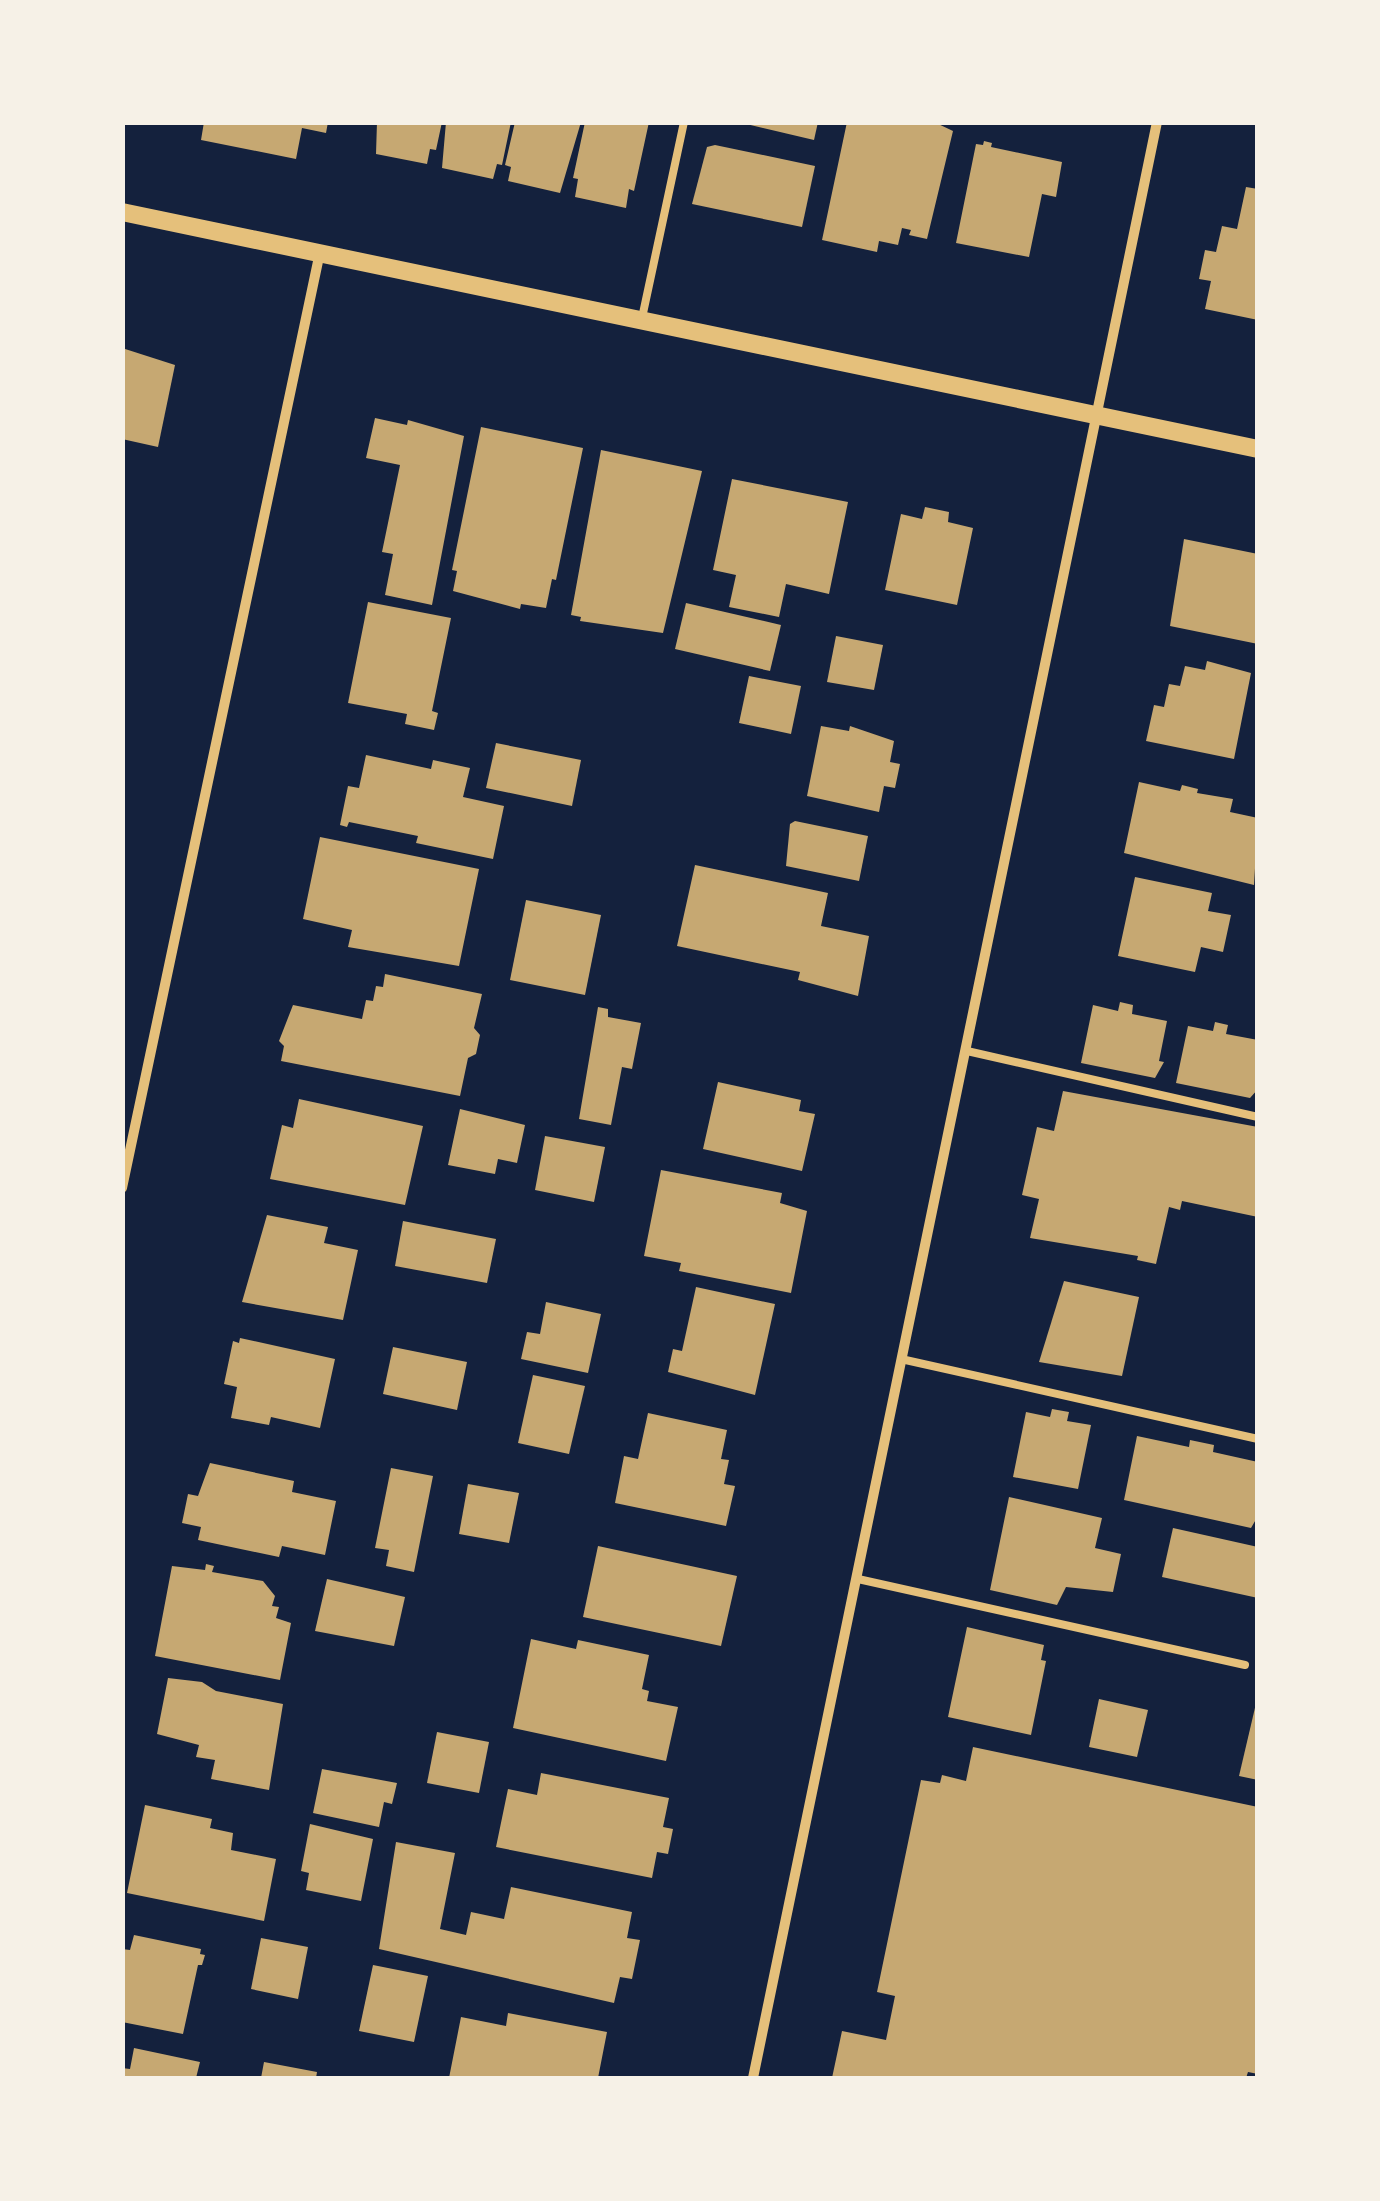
<svg xmlns="http://www.w3.org/2000/svg" width="1380" height="2201" viewBox="0 0 1380 2201" font-family="Spectral,serif">
  <style>
    .building { fill: #c6a872 }
    .lines { fill: none; stroke-linecap: round; stroke-linejoin: round }
    .service { stroke: #e5c07b; stroke-width: 8 }
    .minor { stroke: #e5c07b; stroke-width: 10 }
    .tertiary { stroke: #e5c07b; stroke-width: 18 }
  </style>
  <rect width="100%" height="100%" fill="#14213d"/>
  <g class="building">
    <path d="M 204,122 L 328,122 L 326,133 L 302,128 L 296,159 L 201,140 Z"/>
    <path d="M 377,122 L 442,122 L 436,150 L 430,149 L 427,164 L 376,154 Z"/>
    <path d="M 446,122 L 511,122 L 502,165 L 497,164 L 493,179 L 442,168 Z"/>
    <path d="M 515,122 L 581,122 L 560,193 L 508,181 L 511,167 L 505,165 Z"/>
    <path d="M 585,122 L 649,122 L 634,191 L 629,189 L 626,208 L 575,197 L 578,179 L 573,178 Z"/>
    <path d="M 738,122 L 818,122 L 814,140 Z"/>
    <path d="M 847,122 L 934,122 L 953,131 L 927,239 L 909,235 L 911,230 L 902,228 L 898,245 L 879,241 L 877,252 L 822,240 Z"/>
    <path d="M 984,141 L 992,143 L 991,147 L 1062,162 L 1056,197 L 1042,194 L 1029,257 L 956,243 L 976,144 L 983,145 Z"/>
    <path d="M 715,145 L 815,166 L 802,227 L 692,204 L 707,147 Z"/>
    <path d="M 1246,187 L 1258,189 L 1258,320 L 1205,309 L 1211,281 L 1199,279 L 1205,250 L 1216,252 L 1222,226 L 1237,229 Z"/>
    <path d="M 122,348 L 175,365 L 158,447 L 122,439 Z"/>
    <path d="M 375,418 L 407,425 L 408,420 L 464,436 L 432,605 L 385,595 L 393,554 L 382,552 L 400,465 L 366,458 Z"/>
    <path d="M 481,427 L 583,448 L 556,580 L 552,579 L 546,608 L 521,604 L 520,609 L 453,591 L 457,571 L 452,570 Z"/>
    <path d="M 601,450 L 702,471 L 663,633 L 580,621 L 581,617 L 571,615 Z"/>
    <path d="M 732,479 L 848,502 L 829,594 L 786,584 L 779,617 L 729,607 L 736,575 L 713,570 Z"/>
    <path d="M 925,507 L 949,512 L 948,522 L 973,528 L 957,605 L 885,590 L 901,514 L 922,519 Z"/>
    <path d="M 1184,539 L 1258,554 L 1258,644 L 1170,626 Z"/>
    <path d="M 368,602 L 451,618 L 432,711 L 438,713 L 434,730 L 405,724 L 407,714 L 348,703 Z"/>
    <path d="M 686,603 L 781,625 L 770,671 L 675,649 Z"/>
    <path d="M 836,636 L 883,645 L 874,690 L 827,682 Z"/>
    <path d="M 1207,661 L 1251,673 L 1234,759 L 1146,741 L 1154,705 L 1164,707 L 1169,684 L 1180,686 L 1185,666 L 1205,670 Z"/>
    <path d="M 749,676 L 801,686 L 791,734 L 739,723 Z"/>
    <path d="M 821,726 L 849,731 L 850,726 L 894,741 L 890,762 L 900,764 L 895,788 L 884,786 L 879,812 L 807,796 Z"/>
    <path d="M 496,743 L 581,760 L 572,806 L 486,788 Z"/>
    <path d="M 366,755 L 431,769 L 433,760 L 470,768 L 463,797 L 504,806 L 493,859 L 416,843 L 418,836 L 349,822 L 347,827 L 340,825 L 348,786 L 359,788 Z"/>
    <path d="M 1139,782 L 1180,791 L 1182,785 L 1198,789 L 1197,793 L 1233,799 L 1230,812 L 1258,818 L 1254,885 L 1124,853 Z"/>
    <path d="M 795,821 L 868,836 L 859,881 L 786,866 L 790,824 Z"/>
    <path d="M 320,837 L 479,869 L 459,966 L 348,947 L 352,930 L 303,919 Z"/>
    <path d="M 695,865 L 828,893 L 821,926 L 869,936 L 858,996 L 798,980 L 800,972 L 677,946 Z"/>
    <path d="M 1135,877 L 1212,893 L 1208,911 L 1231,915 L 1223,952 L 1201,947 L 1195,972 L 1118,956 Z"/>
    <path d="M 526,900 L 601,915 L 585,995 L 510,980 Z"/>
    <path d="M 385,974 L 482,994 L 474,1028 L 480,1035 L 476,1054 L 468,1058 L 460,1096 L 281,1061 L 284,1046 L 279,1041 L 293,1005 L 362,1019 L 366,1000 L 373,1001 L 376,986 L 383,987 Z"/>
    <path d="M 1120,1002 L 1133,1005 L 1132,1014 L 1167,1021 L 1159,1061 L 1164,1062 L 1155,1078 L 1081,1063 L 1093,1005 L 1118,1011 Z"/>
    <path d="M 598,1007 L 608,1009 L 608,1017 L 641,1023 L 632,1069 L 622,1067 L 611,1125 L 579,1119 Z"/>
    <path d="M 1215,1022 L 1228,1025 L 1226,1034 L 1258,1040 L 1258,1089 L 1250,1098 L 1176,1083 L 1188,1026 L 1213,1031 Z"/>
    <path d="M 718,1082 L 801,1100 L 799,1111 L 815,1114 L 802,1171 L 703,1149 Z"/>
    <path d="M 1063,1091 L 1258,1127 L 1258,1217 L 1182,1201 L 1180,1210 L 1169,1207 L 1156,1264 L 1137,1260 L 1138,1256 L 1030,1238 L 1039,1199 L 1022,1195 L 1037,1127 L 1054,1131 Z"/>
    <path d="M 299,1099 L 423,1126 L 405,1205 L 270,1179 L 282,1125 L 293,1128 Z"/>
    <path d="M 460,1109 L 525,1125 L 517,1163 L 498,1159 L 495,1174 L 448,1165 Z"/>
    <path d="M 545,1136 L 605,1147 L 594,1202 L 535,1190 Z"/>
    <path d="M 661,1170 L 782,1193 L 780,1203 L 807,1211 L 791,1293 L 679,1271 L 681,1263 L 644,1256 Z"/>
    <path d="M 267,1215 L 328,1227 L 324,1243 L 358,1250 L 343,1320 L 242,1302 Z"/>
    <path d="M 403,1221 L 496,1239 L 487,1283 L 395,1266 Z"/>
    <path d="M 1064,1281 L 1139,1297 L 1122,1376 L 1039,1362 Z"/>
    <path d="M 696,1287 L 775,1304 L 755,1395 L 668,1372 L 673,1349 L 682,1351 Z"/>
    <path d="M 546,1302 L 601,1314 L 588,1373 L 521,1359 L 527,1332 L 540,1334 Z"/>
    <path d="M 240,1338 L 335,1359 L 320,1428 L 271,1417 L 269,1425 L 231,1418 L 237,1387 L 224,1384 L 233,1341 L 239,1343 Z"/>
    <path d="M 393,1347 L 467,1362 L 457,1410 L 383,1394 Z"/>
    <path d="M 533,1375 L 585,1386 L 569,1454 L 518,1443 Z"/>
    <path d="M 1052,1409 L 1069,1412 L 1067,1421 L 1091,1425 L 1078,1489 L 1013,1477 L 1026,1412 L 1050,1417 Z"/>
    <path d="M 648,1413 L 727,1430 L 721,1459 L 729,1460 L 724,1484 L 735,1486 L 726,1526 L 615,1503 L 624,1456 L 638,1459 Z"/>
    <path d="M 1137,1436 L 1189,1447 L 1190,1440 L 1214,1445 L 1213,1452 L 1258,1462 L 1258,1516 L 1251,1528 L 1124,1500 Z"/>
    <path d="M 210,1463 L 294,1481 L 292,1492 L 336,1501 L 325,1555 L 282,1546 L 279,1557 L 198,1540 L 201,1527 L 182,1523 L 188,1494 L 198,1496 Z"/>
    <path d="M 391,1468 L 433,1476 L 414,1572 L 386,1566 L 389,1550 L 375,1548 Z"/>
    <path d="M 468,1484 L 519,1493 L 509,1543 L 459,1534 Z"/>
    <path d="M 1009,1497 L 1102,1518 L 1095,1548 L 1121,1554 L 1113,1592 L 1066,1587 L 1057,1605 L 990,1590 Z"/>
    <path d="M 1173,1528 L 1258,1547 L 1258,1598 L 1162,1577 Z"/>
    <path d="M 598,1546 L 737,1576 L 721,1646 L 583,1617 Z"/>
    <path d="M 206,1564 L 214,1566 L 212,1572 L 263,1581 L 275,1596 L 272,1606 L 279,1607 L 276,1618 L 291,1623 L 280,1680 L 155,1656 L 172,1566 L 205,1570 Z"/>
    <path d="M 327,1579 L 405,1597 L 394,1646 L 315,1631 Z"/>
    <path d="M 967,1627 L 1044,1645 L 1041,1660 L 1046,1661 L 1031,1735 L 948,1717 Z"/>
    <path d="M 531,1639 L 576,1649 L 578,1640 L 649,1655 L 642,1689 L 649,1691 L 647,1701 L 678,1707 L 666,1761 L 513,1728 Z"/>
    <path d="M 168,1678 L 202,1682 L 216,1691 L 283,1704 L 269,1790 L 211,1779 L 215,1760 L 196,1757 L 199,1745 L 157,1734 Z"/>
    <path d="M 1258,1695 L 1258,1780 L 1239,1776 Z"/>
    <path d="M 1099,1699 L 1148,1710 L 1137,1757 L 1089,1747 Z"/>
    <path d="M 437,1732 L 489,1742 L 479,1793 L 427,1783 Z"/>
    <path d="M 973,1747 L 1258,1807 L 1258,2074 L 1248,2072 L 1246,2078 L 832,2078 L 842,2031 L 886,2040 L 895,1996 L 877,1992 L 921,1780 L 940,1783 L 942,1775 L 966,1781 Z"/>
    <path d="M 322,1769 L 397,1783 L 392,1804 L 384,1802 L 379,1827 L 313,1813 Z"/>
    <path d="M 541,1773 L 669,1798 L 663,1827 L 673,1829 L 668,1854 L 657,1852 L 652,1878 L 496,1847 L 508,1789 L 537,1795 Z"/>
    <path d="M 145,1805 L 212,1819 L 210,1828 L 233,1833 L 231,1850 L 276,1859 L 264,1921 L 127,1893 Z"/>
    <path d="M 310,1824 L 373,1839 L 361,1901 L 306,1890 L 309,1873 L 301,1871 Z"/>
    <path d="M 396,1842 L 455,1853 L 440,1929 L 466,1935 L 471,1912 L 504,1919 L 511,1887 L 632,1912 L 627,1938 L 640,1940 L 632,1979 L 620,1977 L 614,2003 L 379,1949 Z"/>
    <path d="M 134,1935 L 201,1949 L 200,1954 L 205,1955 L 202,1965 L 198,1965 L 183,2034 L 122,2022 L 122,1949 L 130,1950 Z"/>
    <path d="M 261,1938 L 308,1947 L 298,1999 L 251,1989 Z"/>
    <path d="M 373,1965 L 428,1976 L 414,2042 L 359,2031 Z"/>
    <path d="M 508,2013 L 607,2032 L 598,2078 L 449,2078 L 461,2017 L 506,2026 Z"/>
    <path d="M 134,2048 L 200,2062 L 196,2078 L 122,2078 L 122,2068 L 130,2069 Z"/>
    <path d="M 264,2062 L 317,2072 L 316,2078 L 261,2078 Z"/>
  </g>
  <g class="lines">
    <g class="service">
      <path d="M 642,318 L 684,122"/>
      <path d="M 967,1051 L 1258,1117"/>
      <path d="M 901,1359 L 1258,1439"/>
      <path d="M 858,1579 L 1245,1665"/>
    </g>
    <g class="minor">
      <path d="M 122,1188 L 320,252"/>
      <path d="M 753,2078 L 1157,122"/>
    </g>
    <path class="tertiary" d="M 122,212 L 1258,449"/>
  </g>
  <rect width="1380" height="2201" fill="none" stroke="#f6f1e7" stroke-width="250"/>
</svg>
